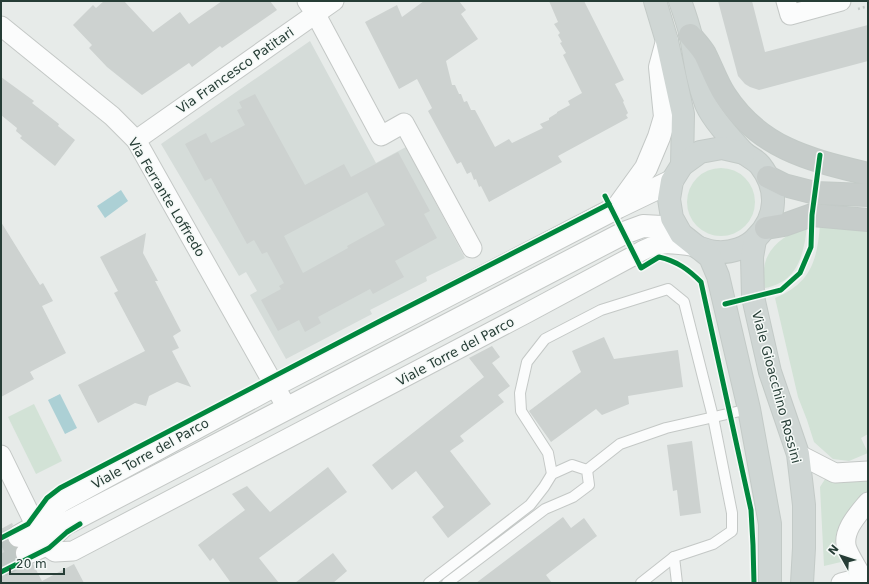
<svg xmlns="http://www.w3.org/2000/svg" width="869" height="584" viewBox="0 0 869 584" font-family="'DejaVu Sans',sans-serif">
  <style>
    .built { fill: #d5dcd9 }
    .green { fill: #d2e2d6 }
    .water { fill: #acd0d5 }
    .building { fill: #cdd2d0; fill-rule: evenodd }
    .lines { fill: none; stroke-linecap: round; stroke-linejoin: round }
    .tertiary-tunnel { stroke: #c0c8c5; stroke-width: 22; stroke-dasharray: 22 11; stroke-linecap: butt }
    .service-casing { stroke: #c4c8c6; stroke-width: 12 }
    .minor-casing { stroke: #c4c8c6; stroke-width: 21 }
    .tertiary-casing { stroke: #c4c8c6; stroke-width: 24 }
    .primary-casing { stroke: #c3cac7; stroke-width: 24 }
    .trunk-casing { stroke: #c3cac7; stroke-width: 24 }
    .path { stroke: #c3cac7; stroke-width: 2.5; stroke-dasharray: 2 3; stroke-linecap: butt }
    .service { stroke: #fbfcfc; stroke-width: 10 }
    .minor { stroke: #fbfcfc; stroke-width: 19 }
    .tertiary { stroke: #fbfcfc; stroke-width: 22 }
    .primary { stroke: #cfd6d4; stroke-width: 22 }
    .trunk { stroke: #c6ccca; stroke-width: 22 }
    .cycleway-casing { stroke: #f5f9f7; stroke-width: 8 }
    .cycleway { stroke: #00873e; stroke-width: 5 }
    .labels { text-anchor: middle; stroke-width: 3; stroke-linejoin: round; paint-order: stroke }
    .street-label { font-size: 13px; fill: #263d36; stroke: #f5f9f7 }
  </style>
  <rect width="100%" height="100%" fill="#e7ebe9"/>
  <path class="built" d="M 310,41 L 376,163 L 406,147 L 465,258 L 426,277 L 427,281 L 370,310 L 372,314 L 286,359 L 250,295 L 257,291 L 246,272 L 239,276 L 161,144 Z"/>
  <g class="green">
    <circle cx="721" cy="202" r="34"/>
    <path d="M 820,225 L 868,229 L 868,434 L 861,438 L 868,453 L 849,461 L 833,459 L 814,442 L 807,420 L 798,397 L 775,298 C 811,283 817,261 820,225 Z"/>
    <path d="M 807,226 C 804,254 798,282 765,288 C 758,253 778,238 807,226 Z"/>
    <path d="M 34,404 L 62,461 L 36,474 L 8,417 Z"/>
    <path d="M 827,476 L 868,479 L 868,495 L 840,530 L 835,544 L 841,562 L 824,566 L 820,487 Z"/>
  </g>
  <g class="water">
    <path d="M 121,190 L 128,201 L 105,218 L 97,206 Z"/>
    <path d="M 60,394 L 77,428 L 65,434 L 48,400 Z"/>
  </g>
  <g class="building">
    <path d="M 104,1 L 124,1 L 153,32 L 180,12 L 189,24 L 222,1 L 270,1 L 277,10 L 222,48 L 220,46 L 192,67 L 189,63 L 142,95 L 107,67 L 89,48 L 92,45 L 73,25 L 93,5 L 96,8 Z"/>
    <path d="M 424,1 L 459,1 L 466,10 L 461,14 L 478,39 L 446,61 L 452,85 L 455,85 L 459,94 L 461,94 L 464,102 L 467,101 L 471,110 L 475,110 L 495,147 L 509,139 L 512,143 L 543,128 L 540,124 L 549,120 L 549,118 L 557,113 L 557,112 L 570,105 L 568,101 L 582,93 L 563,55 L 566,53 L 560,43 L 562,42 L 558,35 L 560,33 L 554,24 L 558,22 L 549,1 L 584,1 L 624,80 L 615,84 L 624,101 L 623,102 L 628,113 L 626,115 L 628,118 L 558,156 L 562,162 L 489,202 L 481,186 L 479,187 L 476,179 L 474,180 L 471,172 L 467,174 L 461,162 L 457,164 L 428,111 L 432,108 L 417,79 L 399,89 L 365,22 L 397,5 L 402,17 Z"/>
    <path d="M 718,1 L 752,1 L 765,52 L 868,25 L 868,61 L 759,90 L 750,87 L 745,84 L 738,76 Z"/>
    <path d="M 1,77 L 34,101 L 32,103 L 59,124 L 58,126 L 75,140 L 55,166 L 20,138 L 22,136 L 16,131 L 17,128 L 1,115 Z"/>
    <path d="M 255,94 L 305,185 L 344,164 L 351,177 L 398,152 L 430,211 L 424,214 L 437,238 L 395,261 L 404,277 L 373,294 L 370,289 L 318,317 L 321,323 L 305,332 L 299,320 L 278,331 L 261,300 L 281,289 L 279,286 L 284,283 L 267,252 L 262,254 L 254,240 L 247,244 L 211,178 L 205,181 L 185,144 L 206,133 L 211,143 L 245,125 L 237,110 L 242,108 L 239,102 ZM 367,192 L 385,225 L 347,246 L 348,248 L 303,273 L 284,236 Z"/>
    <path d="M 1,222 L 40,285 L 43,283 L 53,301 L 42,306 L 66,353 L 30,372 L 34,379 L 1,397 Z"/>
    <path d="M 146,233 L 143,253 L 158,281 L 155,281 L 181,331 L 173,336 L 179,348 L 172,351 L 191,387 L 177,382 L 149,396 L 146,406 L 135,403 L 98,423 L 78,385 L 145,351 L 114,293 L 118,291 L 100,257 Z"/>
    <path d="M 604,337 L 614,359 L 678,350 L 683,387 L 628,396 L 629,404 L 602,415 L 596,409 L 551,442 L 529,411 L 581,372 L 572,351 Z"/>
    <path d="M 492,346 L 500,357 L 492,363 L 510,386 L 498,395 L 504,402 L 460,436 L 464,441 L 450,451 L 491,504 L 448,538 L 432,517 L 444,507 L 416,471 L 392,490 L 372,465 L 484,377 L 469,358 Z"/>
    <path d="M 692,441 L 701,513 L 680,516 L 677,490 L 673,491 L 667,445 Z"/>
    <path d="M 328,467 L 347,492 L 259,558 L 279,583 L 231,583 L 213,558 L 210,561 L 198,545 L 245,510 L 232,494 L 247,486 L 270,512 Z"/>
    <path d="M 563,517 L 571,528 L 584,518 L 597,536 L 546,575 L 552,583 L 476,583 Z"/>
    <path d="M 12,523 L 13,525 L 8,530 L 7,536 L 8,542 L 12,547 L 16,548 L 15,552 L 15,558 L 19,563 L 26,565 L 33,564 L 42,581 L 74,564 L 84,583 L 1,583 L 1,529 Z"/>
    <path d="M 333,553 L 347,571 L 333,583 L 295,583 Z"/>
  </g>
  <g class="lines">
    <g class="tertiary-tunnel">
      <path d="M 1,545 L 19,536"/>
      <path d="M 1,566 L 27,553"/>
    </g>
    <defs>
      <g id="service">
        <path d="M 587,470 L 620,444 L 666,428 L 749,409"/>
        <path d="M 552,474 L 548,453 L 521,411 L 520,393 L 527,362 L 545,339 L 601,310 L 668,289 L 684,302 L 713,417 L 732,513 L 732,531 L 713,544 L 674,557 L 677,583"/>
        <path d="M 429,583 L 530,505 L 544,487 L 552,474 L 572,465 L 587,470 L 589,485 L 573,497 L 545,509 L 447,583"/>
        <path d="M 641,583 L 674,557"/>
      </g>
      <g id="minor">
        <path d="M 307,1 L 315,13 L 381,136 L 404,123 L 472,248"/>
        <path d="M 786,1 L 790,15 L 841,1"/>
        <path d="M 1,26 L 112,116 L 136,140 L 287,408"/>
        <path d="M 136,140 L 334,1"/>
        <path d="M 798,454 L 835,473 L 868,471"/>
        <path d="M 1,455 L 45,545 L 55,552 L 73,551 L 525,314 L 635,255 C 657,240 672,243 697,247"/>
        <path d="M 862,577 C 858,569 850,557 847,549 C 841,532 858,514 868,502"/>
        <path d="M 841,583 L 868,576"/>
      </g>
      <g id="tertiary">
        <path d="M 620,204 L 646,168 L 659,137 L 665,117 L 660,67 L 667,41"/>
        <path d="M 19,536 L 35,527 L 52,508 L 61,501 L 275,385 L 618,207 L 672,181"/>
        <path d="M 27,553 L 45,545 L 50,538 L 65,524 L 624,233 L 643,226 L 662,227 L 681,234"/>
      </g>
      <g id="primary">
        <path d="M 655,1 L 667,41 L 683,114 L 682,165"/>
        <path d="M 680,1 C 684,12 688,24 691,36 C 695,60 697,80 706,104 C 713,120 731,139 743,152 C 748,157 755,159 760,165 C 778,188 778,217 756,238 C 747,248 731,253 717,252 C 711,252 703,249 697,247"/>
        <path d="M 744,153 L 722,148 L 700,152 L 682,165 L 672,181 L 669,199 L 672,218 L 681,234 L 710,257 L 718,276 L 749,409 L 770,524 L 770,583"/>
        <path d="M 755,240 L 752,257 L 753,297 L 770,372 L 798,454 L 804,505 L 804,548 L 802,583"/>
      </g>
      <g id="trunk">
        <path d="M 690,35 C 695,41 701,47 705,54 C 712,68 717,83 725,95 C 760,149 811,160 868,174"/>
        <path d="M 768,177 L 784,185 L 815,193 L 868,195"/>
        <path d="M 766,228 L 784,225 L 812,215 L 868,220"/>
      </g>
    </defs>
    <use href="#service" class="service-casing"/>
    <use href="#minor" class="minor-casing"/>
    <use href="#tertiary" class="tertiary-casing"/>
    <use href="#primary" class="primary-casing"/>
    <use href="#trunk" class="trunk-casing"/>
    <path class="path" d="M 858,9 L 868,6"/>
    <use href="#service" class="service"/>
    <use href="#minor" class="minor"/>
    <use href="#tertiary" class="tertiary"/>
    <use href="#primary" class="primary"/>
    <use href="#trunk" class="trunk"/>
    <defs>
      <g id="cycleway">
        <path d="M 605,196 L 641,268 L 659,257 C 677,261 689,270 701,282 L 751,510 L 753,545 L 754,583"/>
        <path d="M 725,304 L 781,290 L 800,273 L 811,247 L 812,215 L 820,155"/>
        <path d="M 1,538 L 28,524 L 47,498 L 60,488 L 382,320 L 609,204"/>
        <path d="M 1,572 L 49,548 L 67,532 L 80,524"/>
      </g>
    </defs>
    <use href="#cycleway" class="cycleway-casing"/>
    <use href="#cycleway" class="cycleway"/>
  </g>
  <g class="labels">
    <g class="street-label">
      <text transform="translate(235 70) rotate(-35)" y="5">Via Francesco Patitari</text>
      <text transform="translate(167 197) rotate(59)" y="5">Via Ferrante Loffredo</text>
      <text transform="translate(455 351) rotate(-28)" y="5">Viale Torre del Parco</text>
      <text transform="translate(777 387) rotate(75)" y="5">Viale Gioacchino Rossini</text>
      <text transform="translate(150 453) rotate(-29)" y="5">Viale Torre del Parco</text>
    </g>
  </g>
  <rect width="869" height="584" fill="none" stroke="#263d36" stroke-width="4"/>
  <g transform="translate(841 556) rotate(309)" stroke="#f5f9f7" stroke-width="3" paint-order="stroke">
  <path d="M0-3L7 15L0 10L-7 15Z" fill="#263d36"/>
  <text y="-6" font-size="11" font-weight="bold" text-anchor="middle" fill="#263d36">N</text>
  </g>
  <path d="M10 568v6h54v-6" fill="none" stroke="#263d36" stroke-width="2"/>
  <text x="16" y="568" font-size="12" fill="#263d36" stroke="#f5f9f7" stroke-width="3" paint-order="stroke">20 m</text>
</svg>
